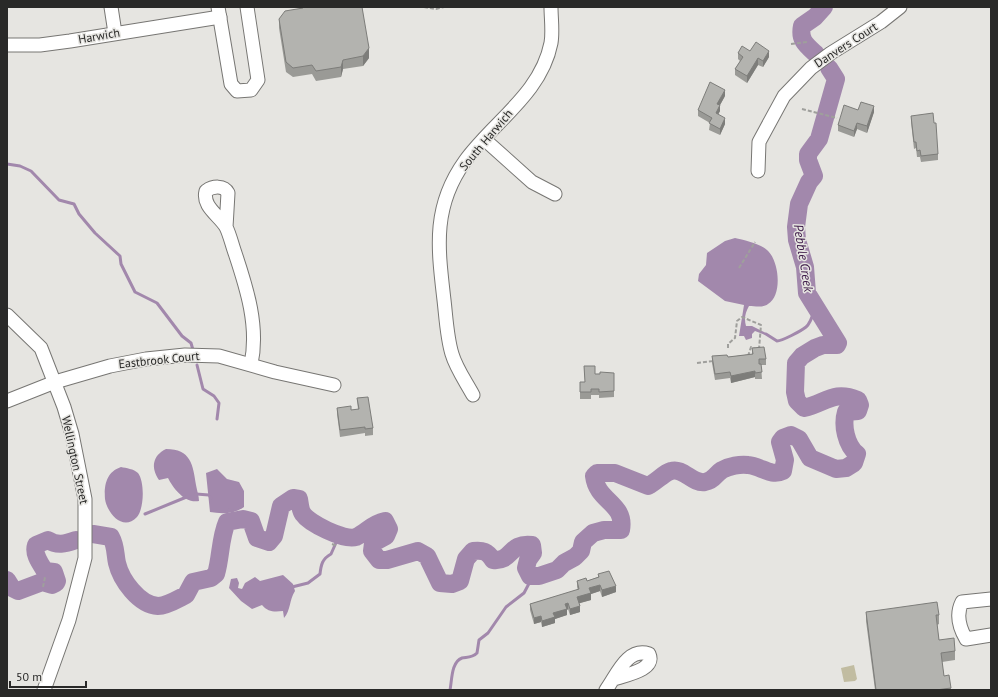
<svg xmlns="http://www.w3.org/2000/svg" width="998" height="697" viewBox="0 0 998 697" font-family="'PT Sans',sans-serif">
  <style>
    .green { fill: #c1bca1 }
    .water { fill: #a288ac }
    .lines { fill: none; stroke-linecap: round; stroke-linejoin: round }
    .stream { stroke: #a288ac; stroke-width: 3 }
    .river { stroke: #a288ac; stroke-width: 18 }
    .minor-casing { stroke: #777673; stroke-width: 15 }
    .path { stroke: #9f9f9c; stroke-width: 2; stroke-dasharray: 4 2; stroke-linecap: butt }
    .minor { stroke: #fff; stroke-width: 13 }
    .wall { fill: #9a9a96 }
    .shaded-wall { fill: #7d7d7a }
    .building { fill: #b3b3af; stroke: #7d7d7a }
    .labels { text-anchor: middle; stroke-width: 3; stroke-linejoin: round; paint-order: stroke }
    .street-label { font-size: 12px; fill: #292928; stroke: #e6e5e1 }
    .water-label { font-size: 13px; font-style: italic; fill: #3e1b49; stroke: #e6e5e1 }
  </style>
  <rect width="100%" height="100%" fill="#e6e5e1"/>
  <path class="green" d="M 854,665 L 857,679 L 855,681 L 844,682 L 841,668 Z"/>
  <g class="water">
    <path d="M 735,238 C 744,240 761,244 767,250 C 779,260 783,295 768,304 C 763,308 755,306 749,306 C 745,313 744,319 746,326 L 752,326 L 766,333 L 765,335 L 755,331 L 752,334 L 752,338 L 746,340 L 744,336 L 739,336 L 744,305 L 725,301 L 698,281 L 699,274 L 706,265 L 707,253 L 725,241 Z"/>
    <path d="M 166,449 C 191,449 193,465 196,485 C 197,491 199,496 199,501 C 185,504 173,488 168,478 L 159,480 C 151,468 152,456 166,449 Z"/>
    <path d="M 121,467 C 126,468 134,469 138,473 C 145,482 144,509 137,517 C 123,532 107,513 105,499 C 104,486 106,472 121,467 Z"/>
    <path d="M 217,469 L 227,479 L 239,482 L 244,491 L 244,507 C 234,514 222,514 210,512 L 206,473 Z"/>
    <path d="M 283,575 L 293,584 L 295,591 C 289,600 291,610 284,618 L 283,611 C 274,612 268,612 262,605 L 252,609 L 241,601 L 229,588 L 231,579 L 237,578 L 239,583 L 238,588 L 242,589 L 245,583 L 255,577 L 260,581 Z"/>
  </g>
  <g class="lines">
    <g class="stream">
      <path d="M 7,164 L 20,166 L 31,171 L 59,200 L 74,204 L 79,214 L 95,233 L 120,256 L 121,264 L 135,292 L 157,303 L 182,336 L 191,343 L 193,350"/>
      <path d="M 766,334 L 777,341 C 782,341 801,331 806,327 C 811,323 813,314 815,308"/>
      <path d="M 197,365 L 203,389 L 214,396 L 219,403 L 217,419"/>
      <path d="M 196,494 L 209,495 L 211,498"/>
      <path d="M 229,510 L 232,511 L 235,519"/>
      <path d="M 145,514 L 189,496"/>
      <path d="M 292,587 L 308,583 L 320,574 C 321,565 322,559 331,554 L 339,536"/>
      <path d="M 450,690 C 452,681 451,662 462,658 C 468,657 472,658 477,653 L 479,640 L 488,633 L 506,607 L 524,593 L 533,576"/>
    </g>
    <g class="river">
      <path d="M 816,54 C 806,45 799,40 802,26 L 815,17 L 824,7"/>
      <path d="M 93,534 L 111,537 C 116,546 115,554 117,563 C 121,580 139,605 158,606 C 167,606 178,599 186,595 L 193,582 L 211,578 L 216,574 C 221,557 220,538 227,522 L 243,519 L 251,521 L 257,538 L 269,542 L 274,536 L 281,506 L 293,498 L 299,499 C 300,504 300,510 303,514 C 309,523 344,541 356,537 C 367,532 371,524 385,521 L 389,529 L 386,536 L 373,543 L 372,551 L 379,560 L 387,560 L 418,551 L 427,556 L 440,583 L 452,584 L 460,581 L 466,559 L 473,551 C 483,550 487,551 493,560 C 513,562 508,542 532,545 L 533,553 L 528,560 L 526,568 L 530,576 L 539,576 L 557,570 L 564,563 L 575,557 L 581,551 L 583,542 L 593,533 L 604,530 L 621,530 C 626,503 597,502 594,476 L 597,473 L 615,473 L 648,486 C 656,482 664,473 671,471 C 683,467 692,484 705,482 C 715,480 714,475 722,470 C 729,466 740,464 748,465 C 761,466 771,477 783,471 L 785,460 L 780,442 L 783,438 L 791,435 L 799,439 L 810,458 L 836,469 L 846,468 L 854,463 L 857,454 C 846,445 842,425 846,412 L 858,411 L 860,405 L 858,400 C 833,390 826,403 804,408 L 797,401 L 795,392 L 796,363 L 802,356 L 815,348 L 823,345 L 837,345 L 838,343 L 807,293 L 805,267 L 797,240 L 796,227 L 799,204 L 809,182 L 814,176 L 808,160 L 808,154 L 819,139 L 836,79 L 829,68"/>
      <path d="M 7,580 L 12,588 L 18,591 L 42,582 L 52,585 L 56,583 L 57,581 L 54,572 L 45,571 C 40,563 33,554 36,545 L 48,540 C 57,546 65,544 76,540"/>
    </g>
    <defs>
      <g id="minor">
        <path d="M 111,7 L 115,33"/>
        <path d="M 218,7 L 231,84 L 237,91 L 251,90 L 258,80 L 247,7"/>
        <path d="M 7,45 L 40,45 L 70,41 L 220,17"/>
        <path d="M 484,139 L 532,182 L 555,194"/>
        <path d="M 758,171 L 759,142 L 784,96 L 811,68 L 831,53 L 881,22 L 900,7"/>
        <path d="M 226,227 L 228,193 C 224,185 213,186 206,191 C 202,207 219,215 226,227 C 230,235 232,245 235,253 C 247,289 259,327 251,364"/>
        <path d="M 7,315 L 41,348 L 64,407 L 72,434 L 85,499 L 85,558 L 69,620 L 44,690"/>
        <path d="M 473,395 C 466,382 456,368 452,354 C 447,338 446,317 444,300 C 438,248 432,207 465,161 C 493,122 541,94 551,43 C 553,32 551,18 551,7"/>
        <path d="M 7,401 L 55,382 L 110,366 L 146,359 L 185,355 L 219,356 L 275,372 L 334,385"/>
        <path d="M 991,599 L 962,602 C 956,614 959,627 966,639 L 991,635"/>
        <path d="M 606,690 C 617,675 627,647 649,654 C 656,670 625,675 614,679"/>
      </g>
    </defs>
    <use href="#minor" class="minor-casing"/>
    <g class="path">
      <path d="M 424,7 L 436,9 L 444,7"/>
      <path d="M 791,44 L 807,42"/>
      <path d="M 802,109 L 837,118"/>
      <path d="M 739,268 L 755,242"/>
      <path d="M 728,348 L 728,344 L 735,338 L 737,321 L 742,317 L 761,325 L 759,349"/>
      <path d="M 748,356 L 751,347 L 755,349"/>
      <path d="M 697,363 L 714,361"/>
      <path d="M 332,544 L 337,546"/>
      <path d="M 43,587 L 45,577"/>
    </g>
    <use href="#minor" class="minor"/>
  </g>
  <g class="wall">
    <path d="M 301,7 L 362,7 L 369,58 L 363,66 L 343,69 L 341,77 L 316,81 L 312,74 L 293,77 L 286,72 L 279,28 L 279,19 L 301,8 Z"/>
    <path d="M 750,51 L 769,57 L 763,67 L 758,65 L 747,83 L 735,75 L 735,69 L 740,61 L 738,59 L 738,53 Z"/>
    <path d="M 725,96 L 720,105 L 720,111 L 718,114 L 725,124 L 720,135 L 709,130 L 710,123 L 698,116 L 698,110 Z"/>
    <path d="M 858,110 L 874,112 L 867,133 L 857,129 L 854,137 L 838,131 L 838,125 Z"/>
    <path d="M 911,116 L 938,154 L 938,160 L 921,162 L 920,157 L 917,157 L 916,148 L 914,149 L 911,122 Z"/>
    <path d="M 752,348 L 766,359 L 766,365 L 761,365 L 762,379 L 755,379 L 755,377 L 731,383 L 730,378 L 715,380 L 712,363 L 712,356 L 728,357 L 752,354 Z"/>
    <path d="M 584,366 L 595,374 L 614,373 L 614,397 L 599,398 L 599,395 L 591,395 L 591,399 L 580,399 L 580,382 L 585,382 Z"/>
    <path d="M 357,398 L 373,428 L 373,435 L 365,436 L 365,433 L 340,437 L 337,414 L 337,408 L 351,410 L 358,410 Z"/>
    <path d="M 598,574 L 616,592 L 602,597 L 600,591 L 591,594 L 591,600 L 579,603 L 580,612 L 570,615 L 568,609 L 567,610 L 567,615 L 555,619 L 555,623 L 542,627 L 541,622 L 534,624 L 530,610 L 530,604 L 578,590 L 577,587 L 577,581 L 587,581 L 598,577 Z"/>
    <path d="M 866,612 L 939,615 L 939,624 L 937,625 L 939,640 L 955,651 L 955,660 L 942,662 L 944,676 L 951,688 L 951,690 L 875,690 L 866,621 Z"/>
  </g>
  <g class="shaded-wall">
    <path d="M 369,48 L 369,58 L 363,66 L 363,56 Z"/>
    <path d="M 769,51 L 769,57 L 763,67 L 763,61 Z"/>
    <path d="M 758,58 L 758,65 L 747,83 L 747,76 Z"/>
    <path d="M 343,60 L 343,69 L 341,77 L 341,67 Z"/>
    <path d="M 725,90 L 725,96 L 720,105 L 720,111 L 716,119 L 716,113 L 717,104 Z"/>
    <path d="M 874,106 L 874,112 L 867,133 L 867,126 Z"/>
    <path d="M 725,118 L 725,124 L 720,135 L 720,129 Z"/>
    <path d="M 857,123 L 857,129 L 854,137 L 854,131 Z"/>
    <path d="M 755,371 L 755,377 L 731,383 L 731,376 Z"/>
    <path d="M 600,585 L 600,591 L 591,594 L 591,600 L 577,604 L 577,597 L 589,588 Z"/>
    <path d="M 616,586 L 616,592 L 602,597 L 602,590 Z"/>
    <path d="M 568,603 L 568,609 L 567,610 L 567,615 L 555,619 L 555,623 L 542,627 L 542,621 L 565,604 Z"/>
    <path d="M 580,606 L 580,612 L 570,615 L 570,609 Z"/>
    <path d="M 541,616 L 541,622 L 534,624 L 534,618 Z"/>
  </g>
  <g class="building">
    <path d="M 303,7 L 362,7 L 369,48 L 363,56 L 343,60 L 341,67 L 316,71 L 312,65 L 293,68 L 286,62 L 279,19 L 285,11 L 303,8 Z"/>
    <path d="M 756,42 L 769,51 L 763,61 L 758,58 L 747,76 L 735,69 L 743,57 L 738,53 L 742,46 L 750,51 Z"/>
    <path d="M 710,82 L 725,90 L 717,104 L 720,105 L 716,113 L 725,118 L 720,129 L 709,123 L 712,118 L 698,110 Z"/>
    <path d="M 861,102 L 874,106 L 867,126 L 857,123 L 854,131 L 838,125 L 844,105 L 858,110 Z"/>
    <path d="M 933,113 L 934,123 L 936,123 L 938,154 L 921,156 L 920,150 L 917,151 L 916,142 L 914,142 L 911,116 Z"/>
    <path d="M 764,347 L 766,359 L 759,359 L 759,364 L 761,364 L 762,372 L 755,373 L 755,371 L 731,376 L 730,372 L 715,374 L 712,356 L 727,355 L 728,357 L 753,354 L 752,348 Z"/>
    <path d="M 584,366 L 595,366 L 595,374 L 600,374 L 600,372 L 614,373 L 614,391 L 599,392 L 599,389 L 591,389 L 591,392 L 580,392 L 580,382 L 585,382 Z"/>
    <path d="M 368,397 L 373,428 L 365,429 L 365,427 L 340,430 L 337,408 L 351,406 L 351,410 L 359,409 L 357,398 Z"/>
    <path d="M 609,571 L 616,586 L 602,590 L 600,585 L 589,588 L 591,593 L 577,597 L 580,606 L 570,609 L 568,603 L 565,604 L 567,609 L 553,613 L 555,617 L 542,621 L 541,616 L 534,618 L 530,604 L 579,589 L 577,581 L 586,578 L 587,581 L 599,577 L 598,574 Z"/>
    <path d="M 937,602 L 939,615 L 936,615 L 939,640 L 954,638 L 955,651 L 941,653 L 944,676 L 949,675 L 951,688 L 936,690 L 876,690 L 866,612 Z"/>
  </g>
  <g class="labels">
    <g class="street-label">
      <text transform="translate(99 36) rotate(-10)" y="4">Harwich</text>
      <text transform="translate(846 45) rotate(-33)" y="4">Danvers Court</text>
      <text transform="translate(486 140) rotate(-50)" y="4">South Harwich</text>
      <text transform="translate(159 360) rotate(-6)" y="4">Eastbrook Court</text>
      <text transform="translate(75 460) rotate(78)" y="4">Wellington Street</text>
    </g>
    <g class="water-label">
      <text transform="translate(804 258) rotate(81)" y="5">Pebble Creek</text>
    </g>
  </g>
  <rect width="998" height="697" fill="none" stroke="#292928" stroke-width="16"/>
  <path d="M10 681v6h76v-6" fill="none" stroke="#292928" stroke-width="2"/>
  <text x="16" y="681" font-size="12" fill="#292928" stroke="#e6e5e1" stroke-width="3" paint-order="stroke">50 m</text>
</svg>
